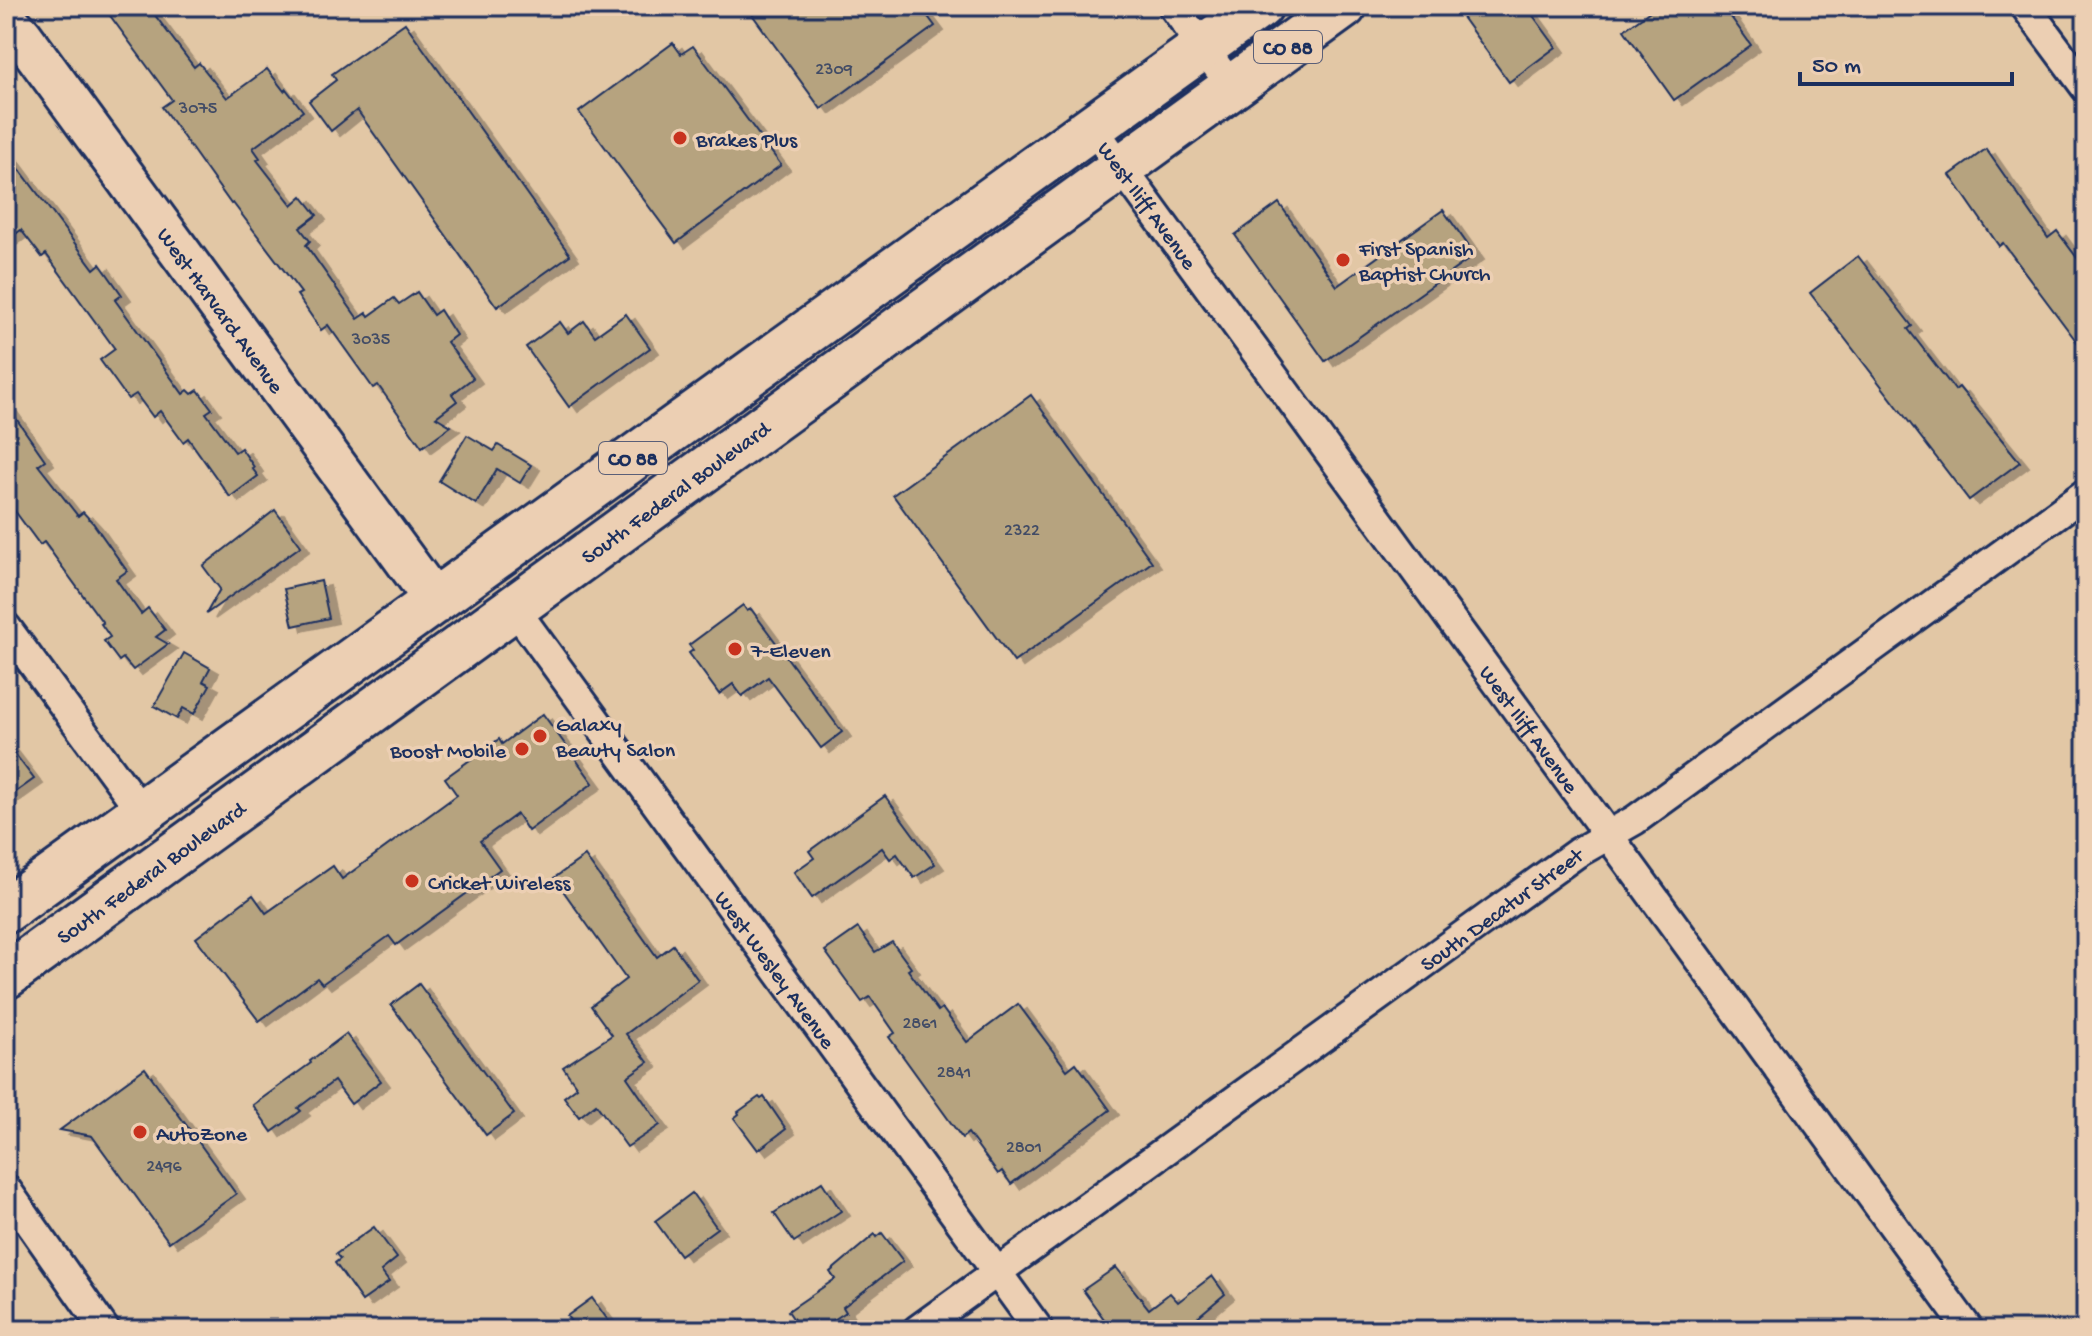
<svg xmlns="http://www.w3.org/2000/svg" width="2092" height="1336" viewBox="0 0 2092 1336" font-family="'Gochi Hand',sans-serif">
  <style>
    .building { fill: #b6a37f; stroke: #1b2f5e; stroke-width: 2; filter: url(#shadow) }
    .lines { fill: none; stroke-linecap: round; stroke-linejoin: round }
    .street-casing { stroke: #1b2f5e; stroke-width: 34 }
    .secondary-casing { stroke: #1b2f5e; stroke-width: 46 }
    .primary-casing { stroke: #1b2f5e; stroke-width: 50 }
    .street { stroke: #eccfb3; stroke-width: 28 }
    .secondary { stroke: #eccfb3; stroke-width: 40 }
    .primary { stroke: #eccfb3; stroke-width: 44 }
    .poi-dot { fill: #c8321e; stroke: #eccfb3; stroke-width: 3 }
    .labels { text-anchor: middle; stroke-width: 7; stroke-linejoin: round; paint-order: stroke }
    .number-label { font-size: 18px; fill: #424c66 }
    .shield { fill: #eccfb3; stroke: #5a5f78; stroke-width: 2 }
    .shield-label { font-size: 20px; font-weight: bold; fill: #1b2f5e }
    .poi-label { font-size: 22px; fill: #1b2f5e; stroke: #eccfb3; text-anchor: start }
    .street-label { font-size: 22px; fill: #1b2f5e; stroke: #eccfb3 }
  </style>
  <defs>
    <filter id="shadow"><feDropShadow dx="9" dy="5" stdDeviation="0" flood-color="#0004"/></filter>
  </defs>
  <rect width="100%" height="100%" fill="#e2c7a5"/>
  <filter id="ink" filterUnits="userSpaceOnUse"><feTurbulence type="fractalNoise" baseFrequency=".0125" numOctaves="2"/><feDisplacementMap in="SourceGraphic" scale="16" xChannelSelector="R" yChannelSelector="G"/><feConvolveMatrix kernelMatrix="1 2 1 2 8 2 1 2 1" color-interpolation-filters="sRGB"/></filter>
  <g filter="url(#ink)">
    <g class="building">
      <path d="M 103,6 L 148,6 L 194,67 L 199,63 L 227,98 L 267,69 L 284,91 L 286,89 L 303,111 L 253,148 L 260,158 L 257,160 L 292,205 L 302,196 L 317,215 L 300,228 L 310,241 L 306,245 L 358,319 L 367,313 L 369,316 L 394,298 L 399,304 L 417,292 L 433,315 L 440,310 L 456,335 L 447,342 L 473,378 L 452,394 L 457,401 L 436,417 L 451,426 L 422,447 L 378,385 L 373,388 L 328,325 L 321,330 L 297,295 L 301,293 L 233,203 L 231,204 L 162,107 L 172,100 Z"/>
      <path d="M 746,6 L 920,6 L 935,26 L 821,109 Z"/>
      <path d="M 1454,6 L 1526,6 L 1556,47 L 1509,82 Z"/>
      <path d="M 1657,6 L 1723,6 L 1751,45 L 1674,100 L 1624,30 Z"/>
      <path d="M 405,23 L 570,255 L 497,307 L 357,110 L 331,131 L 309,101 L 336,80 L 332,74 Z"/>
      <path d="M 673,43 L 681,54 L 693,46 L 781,165 L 676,243 L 579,112 Z"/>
      <path d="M 1986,149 L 2048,238 L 2057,231 L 2086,270 L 2086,354 L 2003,243 L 1999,246 L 1950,175 Z"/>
      <path d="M 6,151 L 94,269 L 100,264 L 122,295 L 115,300 L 183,394 L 188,390 L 192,394 L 198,390 L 212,409 L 206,413 L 235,452 L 241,448 L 254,467 L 252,468 L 258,476 L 230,497 L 188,438 L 183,442 L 160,411 L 153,417 L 136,394 L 128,399 L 100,360 L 115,349 L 46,254 L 42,257 L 21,230 L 6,241 Z"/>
      <path d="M 1279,203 L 1337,286 L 1443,210 L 1475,255 L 1325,361 L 1235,235 Z"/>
      <path d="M 1858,256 L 1912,326 L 1908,329 L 1955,390 L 1959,387 L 2020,462 L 1969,500 L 1810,293 Z"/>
      <path d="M 626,314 L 650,348 L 569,407 L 526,347 L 560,322 L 568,333 L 584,321 L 595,336 Z"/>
      <path d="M 1031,395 L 1152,562 L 1014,662 L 893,495 Z"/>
      <path d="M 6,404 L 45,460 L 38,465 L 78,516 L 83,512 L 93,523 L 127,571 L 116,579 L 141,614 L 148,608 L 165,630 L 156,637 L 168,644 L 133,670 L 123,658 L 119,661 L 104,641 L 110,637 L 101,624 L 103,623 L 44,542 L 40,545 L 6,499 Z"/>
      <path d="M 467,435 L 494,451 L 498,445 L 531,465 L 520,483 L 497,469 L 476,504 L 439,481 Z"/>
      <path d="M 275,510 L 301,546 L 206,614 L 220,589 L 203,566 Z"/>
      <path d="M 321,581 L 329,618 L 293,626 L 284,589 Z"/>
      <path d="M 743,605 L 747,611 L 751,609 L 842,732 L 821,748 L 768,677 L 742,696 L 733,684 L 719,694 L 689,653 L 693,650 L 689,645 Z"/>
      <path d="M 184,653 L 210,668 L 203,681 L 210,685 L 194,714 L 183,708 L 177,719 L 154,706 Z"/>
      <path d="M 543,714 L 593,783 L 528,831 L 517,814 L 480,841 L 500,869 L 396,945 L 389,936 L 322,984 L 317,978 L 259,1021 L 196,938 L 253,895 L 266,913 L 333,866 L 342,879 L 457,795 L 445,778 L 499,739 L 502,744 Z"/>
      <path d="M 6,742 L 34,779 L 6,799 Z"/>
      <path d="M 885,796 L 935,864 L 914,878 L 897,854 L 890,859 L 882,848 L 812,898 L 794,872 L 814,858 L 809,851 Z"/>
      <path d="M 585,856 L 657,957 L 673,945 L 698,980 L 626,1034 L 648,1062 L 627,1077 L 660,1125 L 627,1147 L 596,1104 L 579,1117 L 564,1097 L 577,1087 L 563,1067 L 612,1035 L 591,1006 L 626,979 L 554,878 Z"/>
      <path d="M 858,928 L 875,952 L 892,942 L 911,968 L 908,970 L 938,1011 L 942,1008 L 967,1042 L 1018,1004 L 1067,1070 L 1076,1063 L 1110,1110 L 1011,1184 L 1002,1171 L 998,1174 L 968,1133 L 962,1138 L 889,1037 L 895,1033 L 870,997 L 862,1002 L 825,951 Z"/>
      <path d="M 419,984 L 514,1114 L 486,1135 L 391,1005 Z"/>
      <path d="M 346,1034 L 381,1081 L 351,1104 L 334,1081 L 298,1108 L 301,1111 L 272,1132 L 253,1105 L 311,1063 L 310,1061 Z"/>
      <path d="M 145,1068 L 236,1194 L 169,1242 L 92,1136 L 60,1130 Z"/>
      <path d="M 759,1097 L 761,1099 L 764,1097 L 786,1129 L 758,1150 L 734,1118 L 739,1114 L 738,1112 Z"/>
      <path d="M 822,1182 L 841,1211 L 794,1242 L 774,1213 Z"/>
      <path d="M 692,1193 L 717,1228 L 680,1255 L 655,1221 Z"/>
      <path d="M 374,1227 L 397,1258 L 381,1271 L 389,1282 L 362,1301 L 335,1263 L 340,1259 L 336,1254 Z"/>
      <path d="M 882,1233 L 903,1261 L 843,1307 L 846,1312 L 818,1330 L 801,1330 L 788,1311 L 835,1279 L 830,1272 L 875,1234 L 877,1237 Z"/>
      <path d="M 1116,1267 L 1149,1309 L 1170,1293 L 1178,1302 L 1212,1276 L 1225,1294 L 1182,1330 L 1112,1330 L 1083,1290 Z"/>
      <path d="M 592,1298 L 615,1330 L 577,1330 L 567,1316 Z"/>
    </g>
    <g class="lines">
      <defs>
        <g id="street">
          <path d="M 1173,6 L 1232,87"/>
          <path d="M 2025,6 L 2086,88"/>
          <path id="s1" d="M 1092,127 L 1969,1330"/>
          <path id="s2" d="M 514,608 L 1039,1330"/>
          <path d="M 6,627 L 142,812"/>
          <path d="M 6,1189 L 105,1330"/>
          <path id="s3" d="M 917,1330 L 1577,853 L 1635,820 L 2086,493"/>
        </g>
        <g id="secondary">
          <path id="s4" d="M 6,19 L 22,36 L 435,601"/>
        </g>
        <g id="primary">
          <path d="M 6,910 L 1260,6"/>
          <path id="s5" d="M 6,976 L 1344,6"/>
        </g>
      </defs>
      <use href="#street" class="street-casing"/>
      <use href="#secondary" class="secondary-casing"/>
      <use href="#primary" class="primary-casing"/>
      <use href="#street" class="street"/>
      <use href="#secondary" class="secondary"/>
      <use href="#primary" class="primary"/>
    </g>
  </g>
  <g class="poi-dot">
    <circle cx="680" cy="138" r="8"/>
    <circle cx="1343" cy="260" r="8"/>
    <circle cx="735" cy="649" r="8"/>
    <circle cx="540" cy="736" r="8"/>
    <circle cx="522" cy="749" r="8"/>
    <circle cx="412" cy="881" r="8"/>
    <circle cx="140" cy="1132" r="8"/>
  </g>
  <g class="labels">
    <g class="number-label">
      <text x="834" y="74">2309</text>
      <text x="198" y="113">3075</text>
      <text x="371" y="344">3035</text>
      <text x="1022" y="535">2322</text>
      <text x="920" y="1028">2861</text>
      <text x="954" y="1077">2841</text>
      <text x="1024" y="1152">2801</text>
      <text x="164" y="1171">2496</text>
    </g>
    <g class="shield">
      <rect x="1254" y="31" width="68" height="32" rx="6"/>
      <rect x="599" y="442" width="68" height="32" rx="6"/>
    </g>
    <g class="shield-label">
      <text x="1288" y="54">CO 88</text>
      <text x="633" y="465">CO 88</text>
    </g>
    <g class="poi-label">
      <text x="696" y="146">Brakes Plus</text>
      <text x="1359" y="255">First Spanish<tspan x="1359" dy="25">Baptist Church</tspan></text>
      <text x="751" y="657">7-Eleven</text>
      <text x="556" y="731">Galaxy<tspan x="556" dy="25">Beauty Salon</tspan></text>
      <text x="506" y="757" text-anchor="end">Boost Mobile</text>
      <text x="428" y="889">Cricket Wireless</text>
      <text x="156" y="1140">AutoZone</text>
    </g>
    <g class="street-label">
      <text dy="8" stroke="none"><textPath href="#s1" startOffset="96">West Iliff Avenue</textPath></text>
      <text dy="8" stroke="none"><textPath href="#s4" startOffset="362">West Harvard Avenue</textPath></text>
      <text dy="8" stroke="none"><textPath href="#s5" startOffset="826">South Federal Boulevard</textPath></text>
      <text dy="8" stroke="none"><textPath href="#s1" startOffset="744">West Iliff Avenue</textPath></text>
      <text dy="8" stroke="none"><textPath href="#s5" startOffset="178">South Federal Boulevard</textPath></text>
      <text dy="8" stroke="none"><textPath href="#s3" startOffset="720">South Decatur Street</textPath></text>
      <text dy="8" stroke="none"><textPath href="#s2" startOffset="446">West Wesley Avenue</textPath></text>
    </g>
  </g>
  <rect width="2092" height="1336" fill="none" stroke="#eccfb3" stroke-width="32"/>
  <rect x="16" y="16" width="2060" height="1304" fill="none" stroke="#1b2f5e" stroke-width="3" filter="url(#ink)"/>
  <path d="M1800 72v12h212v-12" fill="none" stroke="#1b2f5e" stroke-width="4"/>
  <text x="1812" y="72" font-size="24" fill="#1b2f5e" stroke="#eccfb3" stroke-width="6" paint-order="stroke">50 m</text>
</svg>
